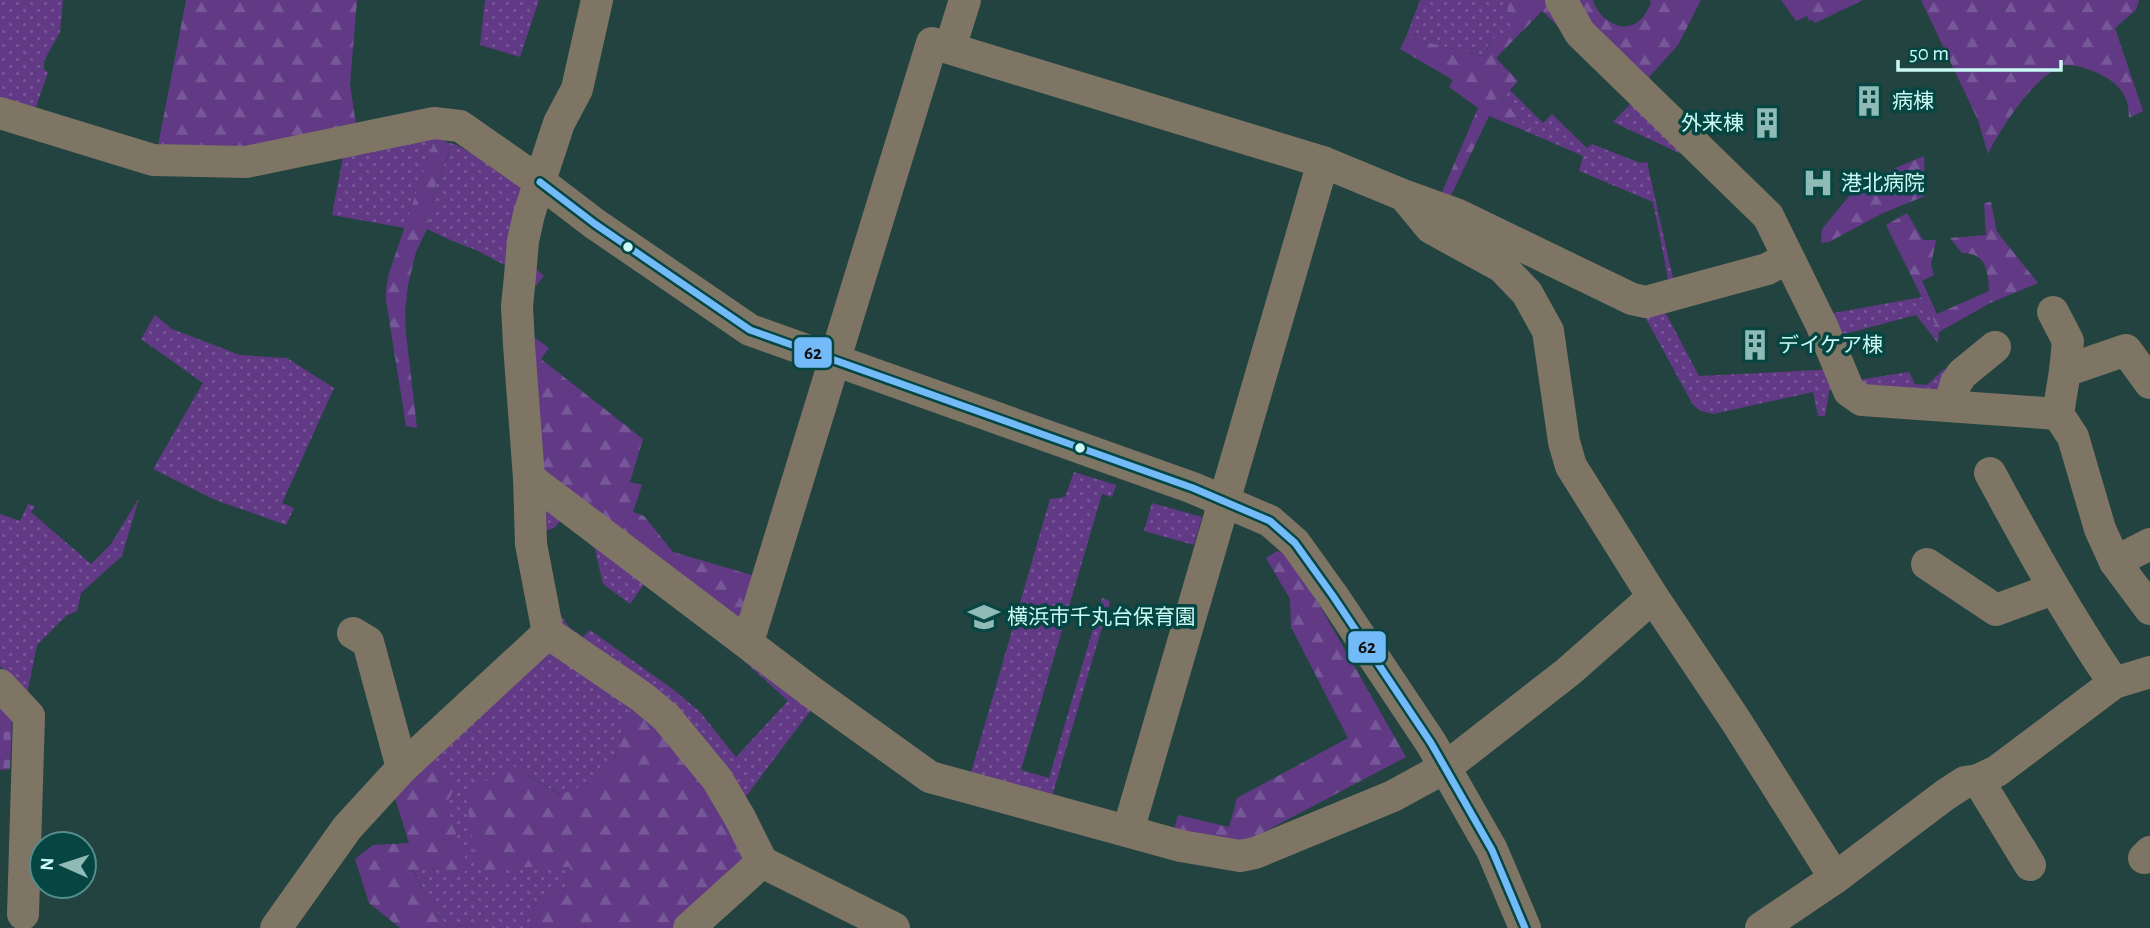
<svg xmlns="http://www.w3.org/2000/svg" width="2150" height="928" viewBox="0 0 2150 928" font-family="'Alegreya Sans','Noto Sans JP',sans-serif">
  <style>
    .grass { fill: url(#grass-dots) }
    .forest { fill: url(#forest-firs) }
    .cemetery { fill: url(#cemetery-stones) }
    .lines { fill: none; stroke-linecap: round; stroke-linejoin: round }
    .minor { stroke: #7f7564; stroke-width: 32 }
    .bus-1-casing { stroke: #054542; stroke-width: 12 }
    .bus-1 { stroke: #73baf8; stroke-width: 7 }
    .bus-dot { fill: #cafaf5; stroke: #054542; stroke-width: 2.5 }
    .labels { text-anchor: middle; stroke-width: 7; stroke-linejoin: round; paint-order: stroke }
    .poi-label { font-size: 21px; fill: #cafaf5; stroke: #054542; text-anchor: start }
    .line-badge { stroke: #054542; stroke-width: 2.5 }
    .pale-badge-label { font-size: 19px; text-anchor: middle; font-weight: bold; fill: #111 }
  </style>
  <defs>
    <pattern id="grass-dots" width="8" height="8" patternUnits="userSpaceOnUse" patternTransform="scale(1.75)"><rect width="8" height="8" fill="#613985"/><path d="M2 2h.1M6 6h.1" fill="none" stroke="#765797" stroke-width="1.8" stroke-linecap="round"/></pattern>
    <pattern id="forest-firs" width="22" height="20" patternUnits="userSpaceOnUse" patternTransform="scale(1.75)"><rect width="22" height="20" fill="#613985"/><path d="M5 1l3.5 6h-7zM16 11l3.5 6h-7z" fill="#765797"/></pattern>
    <pattern id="cemetery-stones" width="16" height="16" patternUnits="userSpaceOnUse" patternTransform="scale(1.75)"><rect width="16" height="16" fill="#613985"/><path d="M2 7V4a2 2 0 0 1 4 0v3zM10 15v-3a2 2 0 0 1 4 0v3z" fill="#765797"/></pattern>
  </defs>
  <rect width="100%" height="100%" fill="#234341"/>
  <g class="grass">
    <path d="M 0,0 L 63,0 L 60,32 L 44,61 L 44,70 L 48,72 L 32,119 L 0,108 Z"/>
    <path d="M 485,0 L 539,0 L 520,57 L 480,45 Z"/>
    <path d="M 1420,0 L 1510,0 L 1507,8 L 1516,22 L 1512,31 L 1488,45 L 1486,57 L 1406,37 Z"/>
    <path d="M 1509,89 L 1543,123 L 1552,114 L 1587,148 L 1592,144 L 1640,163 L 1647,162 L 1676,292 L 1671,294 L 1653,202 L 1579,171 L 1583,156 L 1530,133 L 1503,98 Z"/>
    <path d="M 1635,99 L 1689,150 L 1679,153 L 1613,122 Z"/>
    <path d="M 436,135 L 405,228 L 332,215 L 345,146 Z"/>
    <path d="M 446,142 L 457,145 L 532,187 L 513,267 C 499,264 489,256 476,250 C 459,244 443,237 427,229 L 436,183 L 450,152 Z"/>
    <path d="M 1922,297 L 1939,332 L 1938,343 L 1916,315 L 1848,333 L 1847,348 L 1823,315 Z"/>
    <path d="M 1663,308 L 1699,376 L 1837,369 L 1838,374 L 1829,392 L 1825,416 L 1818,416 L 1813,392 L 1713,414 L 1701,411 L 1693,405 L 1644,315 Z"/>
    <path d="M 155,315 L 172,329 L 240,355 L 287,358 L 334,388 L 282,503 L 294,508 L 286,525 L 213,499 L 153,469 L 203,383 L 141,339 Z"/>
    <path d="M 1945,368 L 1949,378 L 1936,395 L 1864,393 L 1857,380 L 1909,372 L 1915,384 L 1927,385 Z"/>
    <path d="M 1074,472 L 1116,485 L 1112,497 L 1102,494 L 1021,770 L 1049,778 L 1102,598 L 1110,601 L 1052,796 L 970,776 L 1050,499 L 1065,497 Z"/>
    <path d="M 139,498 L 122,556 L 81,593 L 77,611 L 66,616 L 37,645 L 27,694 L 0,666 L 0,514 L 20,521 L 28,504 L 35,506 L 31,512 L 91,564 L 111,544 Z"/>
    <path d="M 536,500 L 563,518 L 554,528 L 541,532 L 559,613 L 569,627 L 583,637 L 590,630 L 674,690 L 700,712 L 736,757 L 788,701 L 722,641 L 728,635 L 814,706 L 744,799 C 724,767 705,735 676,710 C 649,687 617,670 589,648 C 576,639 563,630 556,615 C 540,580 537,538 536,500 Z"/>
    <path d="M 1152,503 L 1202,517 L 1194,545 L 1144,531 Z"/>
    <path d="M 579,534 L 647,580 L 630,604 L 603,584 L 595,549 Z"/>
    <path d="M 547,649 L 632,700 L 613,765 L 596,780 L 561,795 L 509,764 L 507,867 L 570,867 L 565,889 C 534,895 535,897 531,928 L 481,928 L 478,925 L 447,926 L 430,903 L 413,870 L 438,868 L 427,762 Z"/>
  </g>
  <g class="forest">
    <path d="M 186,0 L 357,0 L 350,84 L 357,132 L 235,155 L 157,151 Z"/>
    <path d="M 1510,0 L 1552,0 L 1570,38 L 1542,11 L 1496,58 L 1518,81 L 1503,98 L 1530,133 L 1489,116 L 1445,208 L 1437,204 L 1478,108 L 1449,87 L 1453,80 L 1400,49 L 1406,37 L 1486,57 C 1489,38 1494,37 1511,31 L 1515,23 L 1507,8 Z"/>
    <path d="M 1566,0 L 1593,0 C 1598,20 1626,37 1642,18 C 1646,14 1648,8 1651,3 L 1650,0 L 1701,0 L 1678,45 L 1641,86 Z"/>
    <path d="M 1781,0 L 1863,0 L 1815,23 L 1812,20 L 1809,21 L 1807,16 L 1796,21 Z"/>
    <path d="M 1921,0 L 2139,0 L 2136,10 L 2115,28 L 2143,111 L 2129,118 C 2129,99 2123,88 2107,78 C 2098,72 2077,64 2066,65 C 2038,70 2000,129 1988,154 L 1978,120 Z"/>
    <path d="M 436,135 L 446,142 L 450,151 L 436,183 L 427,229 L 416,252 L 408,285 L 405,312 L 406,333 L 417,428 L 406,426 L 386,300 L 386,288 L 389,273 Z"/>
    <path d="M 1924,156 L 1925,196 L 1883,213 L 1829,242 L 1821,243 L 1822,229 L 1860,183 Z"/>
    <path d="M 1991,202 L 1997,232 L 2038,283 L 1990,303 L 1939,332 L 1886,225 L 1907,213 L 1923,240 L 1936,240 L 1931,265 L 1934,275 L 1922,281 L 1937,314 L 1989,291 C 1988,270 1986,253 1962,253 L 1950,238 L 1986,235 L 1984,203 Z"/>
    <path d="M 527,260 L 544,276 L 531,292 L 534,337 L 549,348 L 541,359 L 643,439 L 630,482 L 642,485 L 633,512 L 644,516 L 673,552 L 755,576 L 743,620 L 535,474 Z"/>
    <path d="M 1277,551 L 1292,557 L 1406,757 L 1247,841 L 1173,833 L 1178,815 L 1229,827 L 1237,798 L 1348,738 L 1291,627 L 1290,599 L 1266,558 Z"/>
    <path d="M 632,700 L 668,729 L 751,856 L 682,928 L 531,928 C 535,897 534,895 565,889 L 570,867 L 507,867 L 501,881 L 482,871 L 473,844 L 466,795 L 509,764 L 560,795 L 596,780 L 613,765 Z"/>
    <path d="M 427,762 L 456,786 L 445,806 L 470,870 L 450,875 L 438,868 L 413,871 L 430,903 L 447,926 L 479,925 L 481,928 L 400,928 L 369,903 L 355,859 L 373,845 L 409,843 L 393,792 Z"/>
  </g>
  <path class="cemetery" d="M 0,707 L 12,720 L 10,769 L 0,770 Z"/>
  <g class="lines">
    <g class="minor">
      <path d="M 597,0 L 577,89 L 559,123 L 529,214 L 523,241 L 520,276 L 517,306 L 519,345 L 529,478 L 531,544 L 548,633 L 642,697 L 666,717 L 717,779 L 740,818 L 762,862 L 894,928"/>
      <path d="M 1561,0 L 1580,33 L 1768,216 L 1822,326 L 1849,391 L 1862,400 L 2058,414"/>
      <path d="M 950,48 L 965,0"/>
      <path d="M 0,113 L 153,160 L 246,162 L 434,123 L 460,126 L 540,182 L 595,224 L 750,330 L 1193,488 L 1270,521 L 1295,543 L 1333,596 L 1431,743 L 1492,850 L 1525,928"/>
      <path d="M 1407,199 L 1431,228 L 1502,267 L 1527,293 L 1548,331 L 1564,442 L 1571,466 L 1653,597 L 1736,721 L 1835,878"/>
      <path d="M 2053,312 L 2068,341 L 2065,371"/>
      <path d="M 2150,383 L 2126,350 L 2065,371 L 2058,414 L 2073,437 L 2100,529 L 2115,562 L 2150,609"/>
      <path d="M 1949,406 L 1956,383 L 1962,374 L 1995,347"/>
      <path d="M 1990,473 C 2029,545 2068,616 2114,683"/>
      <path d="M 529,478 L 813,693 L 930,777 L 1181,846 L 1240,856 L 1255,853 L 1393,796 L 1446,767 L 1568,672 L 1653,597"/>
      <path d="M 2115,562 L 2150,544"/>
      <path d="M 1927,564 L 1996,610 L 2053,589"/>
      <path d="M 353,633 L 368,642 L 402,768"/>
      <path d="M 748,642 L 932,43 L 1323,162 L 1403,195 L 1456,214 L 1632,299 L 1646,302 L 1767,269 L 1788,258"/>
      <path d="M 0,685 L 29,716 L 23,914"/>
      <path d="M 1978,780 L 2030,865"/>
      <path d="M 1128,831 L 1323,162"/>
      <path d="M 2144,858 L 2150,852"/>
      <path d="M 276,928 L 347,828 L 402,768 L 548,633"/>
      <path d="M 689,928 L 762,862"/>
      <path d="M 1761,928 L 1835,878 L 1945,795 L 1965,782 L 1978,780 L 1997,771 L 2114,683 L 2150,672"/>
    </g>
    <defs>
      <path id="bus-1" d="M 540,182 L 595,224 L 750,330 L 1193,488 L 1270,521 L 1295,543 L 1333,596 L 1431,743 L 1492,850 L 1525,928"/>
    </defs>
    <use href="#bus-1" class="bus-1-casing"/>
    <use href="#bus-1" class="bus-1"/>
  </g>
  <defs>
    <symbol id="building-bare" viewBox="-9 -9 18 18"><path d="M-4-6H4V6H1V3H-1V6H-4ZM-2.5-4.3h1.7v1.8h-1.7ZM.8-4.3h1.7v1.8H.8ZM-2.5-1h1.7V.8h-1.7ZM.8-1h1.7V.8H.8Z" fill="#90bab6" stroke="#054542" stroke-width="2.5" paint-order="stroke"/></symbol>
    <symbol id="hospital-bare" viewBox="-9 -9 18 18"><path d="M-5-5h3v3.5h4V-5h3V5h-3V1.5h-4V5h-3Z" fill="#90bab6" stroke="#054542" stroke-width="2.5" paint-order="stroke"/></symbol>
    <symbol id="school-bare" viewBox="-9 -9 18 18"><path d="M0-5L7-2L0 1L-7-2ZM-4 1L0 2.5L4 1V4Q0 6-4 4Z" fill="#90bab6" stroke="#054542" stroke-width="2.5" paint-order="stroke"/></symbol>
  </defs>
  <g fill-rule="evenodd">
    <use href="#building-bare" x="1847" y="79" width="44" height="44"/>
    <use href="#building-bare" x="1745" y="101" width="44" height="44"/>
    <use href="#hospital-bare" x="1796" y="161" width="44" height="44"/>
    <use href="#building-bare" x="1733" y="323" width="44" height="44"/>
    <use href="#school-bare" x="962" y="595" width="44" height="44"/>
  </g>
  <g class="bus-dot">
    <circle cx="628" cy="247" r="6"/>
    <circle cx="1080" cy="448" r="6"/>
  </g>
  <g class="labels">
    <g class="poi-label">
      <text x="1892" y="108">病棟</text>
      <text x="1744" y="130" text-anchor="end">外来棟</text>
      <text x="1841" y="190">港北病院</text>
      <text x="1778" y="352">デイケア棟</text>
      <text x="1007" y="624">横浜市千丸台保育園</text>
    </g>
  </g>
  <g class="line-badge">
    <rect x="793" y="336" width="40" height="33" rx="7" fill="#73baf8"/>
    <rect x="1347" y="630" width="40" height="34" rx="7" fill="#73baf8"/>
  </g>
  <g class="pale-badge-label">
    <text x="813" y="359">62</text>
    <text x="1367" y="653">62</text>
  </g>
  <g transform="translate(63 865) rotate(273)"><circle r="33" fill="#054542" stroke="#548d8a" stroke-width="2"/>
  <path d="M0-5L12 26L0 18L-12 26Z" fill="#90bab6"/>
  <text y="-10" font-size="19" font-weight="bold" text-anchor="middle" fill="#cafaf5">N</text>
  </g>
  <path d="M1898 60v10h163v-10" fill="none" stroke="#cafaf5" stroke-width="3.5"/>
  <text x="1909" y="60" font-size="21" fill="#cafaf5" stroke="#054542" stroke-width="5" paint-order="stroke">50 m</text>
</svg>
